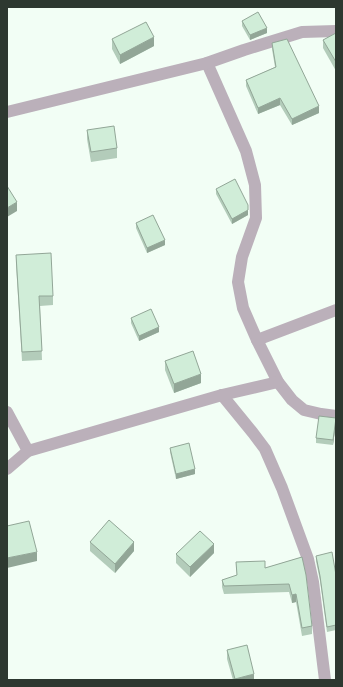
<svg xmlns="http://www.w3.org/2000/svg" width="343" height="687" viewBox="0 0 343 687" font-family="'Alegreya Sans',sans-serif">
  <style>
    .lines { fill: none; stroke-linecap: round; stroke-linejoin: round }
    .street { stroke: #bbb0ba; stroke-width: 12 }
    .wall { fill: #b3ccba }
    .shaded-wall { fill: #92a697 }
    .building { fill: #d0edd8; stroke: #92a697 }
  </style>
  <rect width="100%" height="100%" fill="#f2fef5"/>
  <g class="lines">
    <g class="street">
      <path d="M 207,63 L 246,151 L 255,185 L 256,218 L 242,257 L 238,282 L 243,308 L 257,340 L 278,382 L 292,400 L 304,410 L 321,414 L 336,416"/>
      <path d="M 7,112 L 207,63 L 244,50 L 302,32 L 336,31"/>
      <path d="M 257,340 L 336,310"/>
      <path d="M 222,395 L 253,433 L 265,449 L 282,488 L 308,559 L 313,582 L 325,680"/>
      <path d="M 7,412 L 28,451"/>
      <path d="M 7,469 L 28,451 L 222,395 L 278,382"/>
    </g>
  </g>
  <g class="wall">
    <path d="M 242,21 L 267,33 L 250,40 L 242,26 Z"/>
    <path d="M 336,33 L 336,71 L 323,48 L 323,40 Z"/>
    <path d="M 112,39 L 154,46 L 120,64 L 112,49 Z"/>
    <path d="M 272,43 L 319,113 L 292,125 L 280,105 L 258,114 L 246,86 L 246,80 L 275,67 L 272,49 Z"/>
    <path d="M 87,130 L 117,148 L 117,158 L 91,162 L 87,139 Z"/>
    <path d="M 216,189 L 248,215 L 232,224 L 216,194 Z"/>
    <path d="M 136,223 L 165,245 L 147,253 L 136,228 Z"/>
    <path d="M 16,255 L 53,296 L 53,305 L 40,306 L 42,360 L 22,361 L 16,264 Z"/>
    <path d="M 131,318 L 159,332 L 139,341 L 131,323 Z"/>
    <path d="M 165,361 L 201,383 L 174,393 L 165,370 Z"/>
    <path d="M 336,423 L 333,445 L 316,443 L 316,438 Z"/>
    <path d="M 170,448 L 195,474 L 176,479 L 170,452 Z"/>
    <path d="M 90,542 L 134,551 L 115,573 L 90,551 Z"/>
    <path d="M 214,553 L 190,577 L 176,563 L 176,554 Z"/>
    <path d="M 316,556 L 336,575 L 336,630 L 327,632 L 320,581 L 316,561 Z"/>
    <path d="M 302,557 L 312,626 L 312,634 L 302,636 L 296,602 L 292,603 L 289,592 L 224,594 L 222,587 L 222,580 L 237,576 L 236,562 L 265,568 Z"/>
    <path d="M 227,650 L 254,680 L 233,680 L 227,659 Z"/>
  </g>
  <g class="shaded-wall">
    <path d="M 267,28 L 267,33 L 250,40 L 250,35 Z"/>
    <path d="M 154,37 L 154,46 L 120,64 L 120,55 Z"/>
    <path d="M 280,98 L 280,105 L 258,114 L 258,108 Z"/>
    <path d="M 319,106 L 319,113 L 292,125 L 292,119 Z"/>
    <path d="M 17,202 L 17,211 L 7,217 L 7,208 Z"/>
    <path d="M 248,210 L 248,215 L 232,224 L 232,219 Z"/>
    <path d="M 165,240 L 165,245 L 147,253 L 147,248 Z"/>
    <path d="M 159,327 L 159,332 L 139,341 L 139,336 Z"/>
    <path d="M 201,374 L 201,383 L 174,393 L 174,384 Z"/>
    <path d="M 336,418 L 336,423 L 333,445 L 333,440 Z"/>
    <path d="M 195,469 L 195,474 L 176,479 L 176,474 Z"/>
    <path d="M 134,542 L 134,551 L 115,573 L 115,564 Z"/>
    <path d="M 214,544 L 214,553 L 190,577 L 190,567 Z"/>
    <path d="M 37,552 L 37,561 L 7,568 L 7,558 Z"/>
    <path d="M 296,594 L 296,602 L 292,603 L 292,595 Z"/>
    <path d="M 254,674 L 254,680 L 235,680 L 235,679 Z"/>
  </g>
  <g class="building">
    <path d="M 258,12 L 267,28 L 250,35 L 242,21 Z"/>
    <path d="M 146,22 L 154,37 L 120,55 L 112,39 Z"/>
    <path d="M 336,33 L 336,62 L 323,40 Z"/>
    <path d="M 287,39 L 319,106 L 292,119 L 280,98 L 258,108 L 246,80 L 276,67 L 272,43 Z"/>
    <path d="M 114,126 L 117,148 L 91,152 L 87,130 Z"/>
    <path d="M 235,179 L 248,205 L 248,210 L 232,219 L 216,189 Z"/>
    <path d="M 7,186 L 17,202 L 7,208 Z"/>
    <path d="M 153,215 L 165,240 L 147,248 L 136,223 Z"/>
    <path d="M 51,253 L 53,296 L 39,296 L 42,351 L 22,352 L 16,255 Z"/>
    <path d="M 151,309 L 159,327 L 139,336 L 131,318 Z"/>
    <path d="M 193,351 L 201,374 L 174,384 L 165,361 Z"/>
    <path d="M 319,416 L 336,418 L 333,440 L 316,438 Z"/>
    <path d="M 189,443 L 195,469 L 176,474 L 170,448 Z"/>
    <path d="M 109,520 L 134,542 L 115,564 L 90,542 Z"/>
    <path d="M 29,521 L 37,552 L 7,558 L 7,526 Z"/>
    <path d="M 200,531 L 214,544 L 190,567 L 176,554 Z"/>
    <path d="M 332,552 L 336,575 L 336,625 L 327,627 L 320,576 L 316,556 Z"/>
    <path d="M 302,557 L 306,575 L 312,626 L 302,628 L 296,594 L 292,595 L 289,584 L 224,586 L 222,580 L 237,575 L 236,562 L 265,561 L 265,568 Z"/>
    <path d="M 247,645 L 254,674 L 235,679 L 227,650 Z"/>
  </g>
  <rect width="343" height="687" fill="none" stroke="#2d3830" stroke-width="16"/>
</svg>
